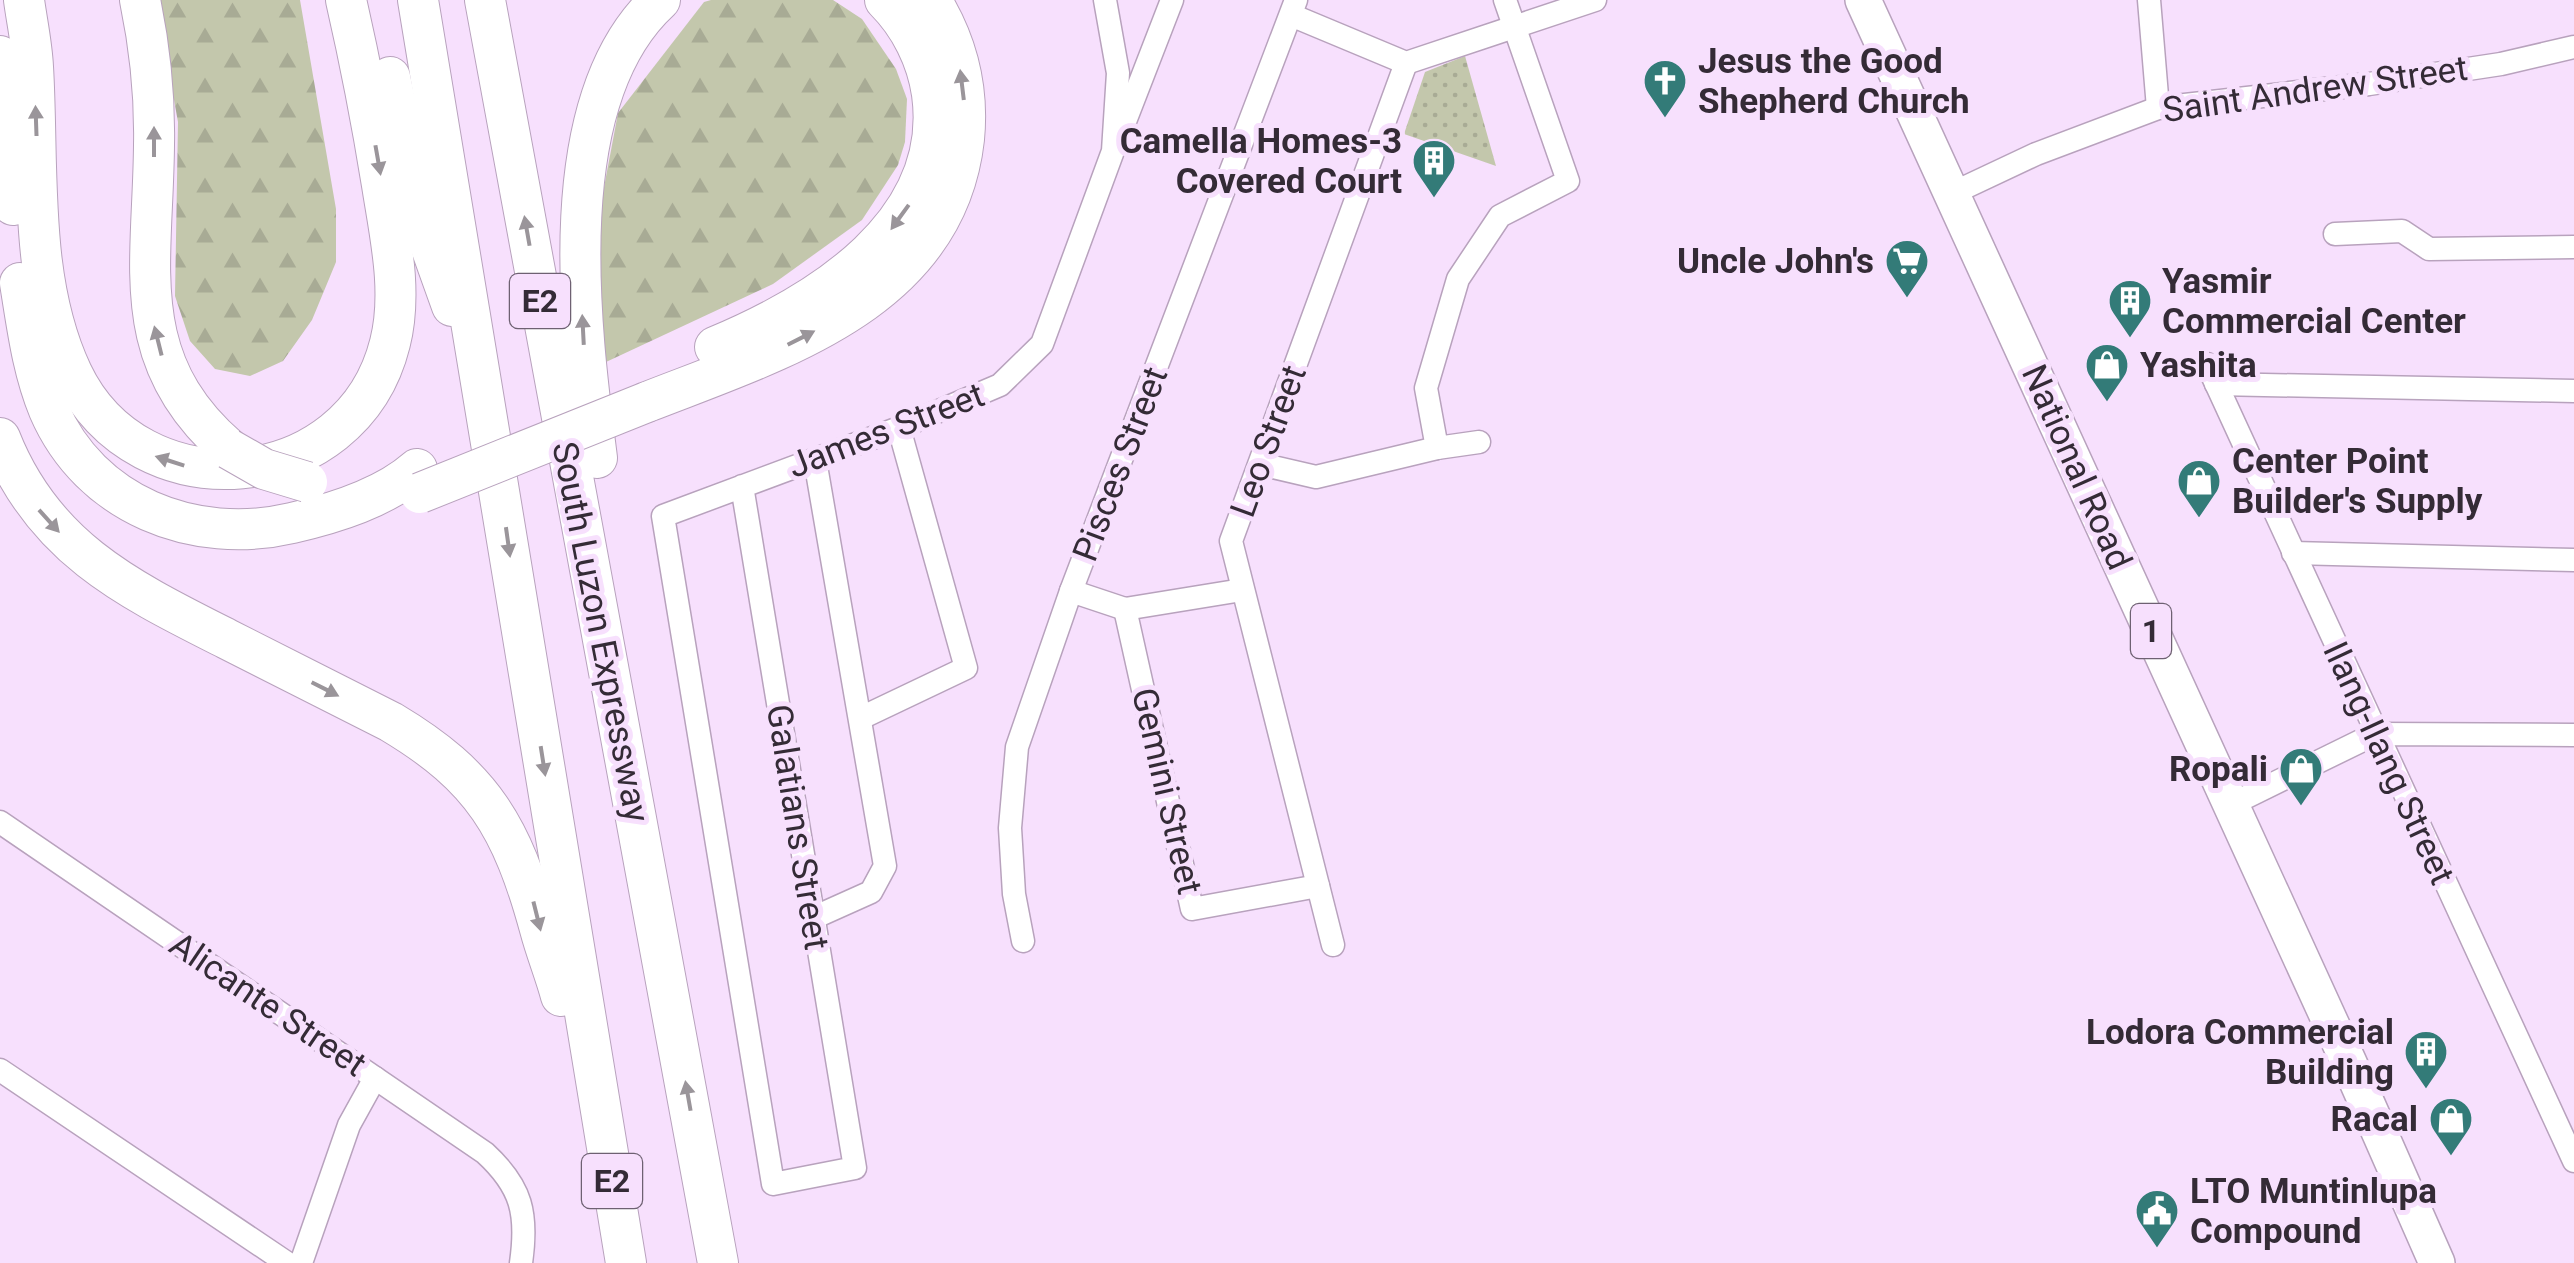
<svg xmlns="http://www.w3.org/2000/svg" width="2574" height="1263" viewBox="0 0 2574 1263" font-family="Roboto,sans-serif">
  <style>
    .forest { fill: url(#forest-firs) }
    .park { fill: url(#park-dots) }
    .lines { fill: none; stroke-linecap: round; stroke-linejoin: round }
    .minor-casing { stroke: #b8a2bd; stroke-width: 25 }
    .trunk-casing { stroke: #b8a2bd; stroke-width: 38 }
    .motorway-casing { stroke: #b8a2bd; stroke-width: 42 }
    .minor { stroke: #fff; stroke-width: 22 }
    .trunk { stroke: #fff; stroke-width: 35 }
    .motorway { stroke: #fff; stroke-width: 40 }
    .motorway-bridge-casing { stroke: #b8a2bd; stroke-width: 42; stroke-linecap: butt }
    .motorway-bridge { stroke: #fff; stroke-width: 40 }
    .oneway { fill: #9a959a }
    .labels { text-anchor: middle; stroke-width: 10; stroke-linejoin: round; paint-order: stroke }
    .shield { fill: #f7e0fd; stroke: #6e6172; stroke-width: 2.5 }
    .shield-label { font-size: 32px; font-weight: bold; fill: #342b36 }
    .poi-label { font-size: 35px; font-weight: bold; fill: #342b36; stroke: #f7e0fd; text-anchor: start }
    .street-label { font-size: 35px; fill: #342b36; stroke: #f7e0fd }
  </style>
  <defs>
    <pattern id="forest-firs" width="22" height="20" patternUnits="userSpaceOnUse" patternTransform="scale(2.5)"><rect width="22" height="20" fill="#c3c7ac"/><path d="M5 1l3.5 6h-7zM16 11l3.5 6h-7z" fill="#a8ab95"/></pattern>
    <pattern id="park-dots" width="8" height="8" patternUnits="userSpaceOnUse" patternTransform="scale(2.5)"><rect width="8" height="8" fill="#c3c7ac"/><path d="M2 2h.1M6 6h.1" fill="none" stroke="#a8ab95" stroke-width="1.8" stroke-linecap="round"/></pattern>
  </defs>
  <rect width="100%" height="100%" fill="#f7e0fd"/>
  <g class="forest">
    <path d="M 156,0 L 300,0 L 336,209 L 336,262 L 312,320 L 283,361 L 250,376 L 215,369 L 190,341 L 175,296 L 178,122 Z"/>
    <path d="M 711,0 L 833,0 L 862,19 L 896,69 L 907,99 L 905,142 L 898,165 L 862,220 L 773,284 L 591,369 L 602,198 L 618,113 L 704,2 Z"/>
  </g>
  <path class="park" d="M 1465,56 L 1496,166 L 1404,134 L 1425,72 Z"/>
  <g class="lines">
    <defs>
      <g id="minor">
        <path d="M 2149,0 L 2158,108"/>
        <path d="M 1291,15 L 1406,63 L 1595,0"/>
        <path d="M 1122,129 L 1172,0"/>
        <path d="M 1951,194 L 2036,154 L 2158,108 L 2369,84 L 2501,64 L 2574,47"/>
        <path d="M 2335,234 L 2402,231 L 2429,249 L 2574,247"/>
        <path d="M 2207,364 L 2574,1161"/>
        <path d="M 2216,384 L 2574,391"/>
        <path d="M 1437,448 L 1426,388 L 1458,279 L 1500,216 L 1568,181 L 1505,0"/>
        <path d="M 1260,464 L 1316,477 L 1437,448 L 1479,442"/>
        <path d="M 742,486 L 855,1168 L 773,1184 L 663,516 L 899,428 L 1000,385 L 1042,344 L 1113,151 L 1118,73 L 1105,0"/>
        <path d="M 2293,553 L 2574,560"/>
        <path d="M 1071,591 L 1125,609 L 1242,590"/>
        <path d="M 1125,609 L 1192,909 L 1318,886"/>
        <path d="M 861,718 L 966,668 L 899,428"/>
        <path d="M 2230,805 L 2375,734 L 2574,735"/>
        <path d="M 0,822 L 485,1153 C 522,1187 528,1214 521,1263"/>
        <path d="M 813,918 L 871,892 L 885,866 L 815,460"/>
        <path d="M 1023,941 L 1014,894 L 1010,828 L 1017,747 L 1071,591 L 1296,0"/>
        <path d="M 1333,945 L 1231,541 L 1406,63"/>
        <path d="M 0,1070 L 287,1263"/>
        <path d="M 301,1263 L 349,1125 L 375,1078"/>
      </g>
      <path id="trunk" d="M 1863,0 L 2349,1063 L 2437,1263"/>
      <g id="motorway">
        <path d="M 24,0 C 27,22 32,45 33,67 C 39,167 28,280 72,373 C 139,514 352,496 390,343 C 403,292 390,236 382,185 C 372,123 360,61 346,0"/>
        <path d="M 140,0 C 150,48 155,95 154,145 C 153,266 126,360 229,449"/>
        <path d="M 418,0 C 491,420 556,842 626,1263"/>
        <path d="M 485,0 L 718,1263"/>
        <path d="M 0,56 L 13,205"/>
        <path d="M 390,77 L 418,211 L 452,306"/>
        <path d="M 20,283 C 27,325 32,369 49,410 C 90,505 194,546 292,523 C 335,513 384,498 417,469"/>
        <path d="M 715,347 C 818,304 950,224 932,94 C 927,59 910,25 885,0"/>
        <path d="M 647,402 C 777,351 946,302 964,139 C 969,89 957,42 931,0"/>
        <path d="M 0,438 C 43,548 128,589 227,639 C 282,667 336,694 391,722 C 483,777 512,827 540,929 C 546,952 555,973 561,996"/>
        <path d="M 597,458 C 580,326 551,100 660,0"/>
      </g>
    </defs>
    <use href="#minor" class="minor-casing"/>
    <use href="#trunk" class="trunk-casing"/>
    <use href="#motorway" class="motorway-casing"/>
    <use href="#minor" class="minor"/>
    <use href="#trunk" class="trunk"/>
    <use href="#motorway" class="motorway"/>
    <defs>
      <g id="motorway-bridge">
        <path d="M 229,449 L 264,469 L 307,482"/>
        <path d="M 420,493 L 647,402"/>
      </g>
    </defs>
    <use href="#motorway-bridge" class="motorway-bridge-casing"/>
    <use href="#motorway-bridge" class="motorway-bridge"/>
  </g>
  <defs><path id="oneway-solid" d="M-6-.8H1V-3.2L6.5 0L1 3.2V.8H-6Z" transform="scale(2.5)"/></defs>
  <g class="oneway">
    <use href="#oneway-solid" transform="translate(962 85) rotate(-97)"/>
    <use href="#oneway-solid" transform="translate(36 121) rotate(-92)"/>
    <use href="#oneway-solid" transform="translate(154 142) rotate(-90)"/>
    <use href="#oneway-solid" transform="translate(378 160) rotate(80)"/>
    <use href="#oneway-solid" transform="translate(900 217) rotate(126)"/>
    <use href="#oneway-solid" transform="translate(527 231) rotate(-100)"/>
    <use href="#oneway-solid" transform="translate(583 330) rotate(-93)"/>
    <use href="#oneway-solid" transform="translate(801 338) rotate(-27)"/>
    <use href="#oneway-solid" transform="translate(158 341) rotate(-104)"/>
    <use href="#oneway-solid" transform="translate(170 461) rotate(-162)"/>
    <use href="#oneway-solid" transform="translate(49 521) rotate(48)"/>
    <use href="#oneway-solid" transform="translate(508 542) rotate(82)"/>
    <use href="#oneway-solid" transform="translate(325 689) rotate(27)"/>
    <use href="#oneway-solid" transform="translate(543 761) rotate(81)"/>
    <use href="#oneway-solid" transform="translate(537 916) rotate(76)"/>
    <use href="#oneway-solid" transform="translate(688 1096) rotate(-100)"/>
  </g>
  <defs>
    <symbol id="church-pin" viewBox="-11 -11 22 30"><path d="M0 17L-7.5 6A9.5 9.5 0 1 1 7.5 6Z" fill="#337b78" stroke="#f7e0fd"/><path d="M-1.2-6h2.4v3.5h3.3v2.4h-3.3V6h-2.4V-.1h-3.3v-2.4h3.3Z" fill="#fff"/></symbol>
    <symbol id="building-pin" viewBox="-11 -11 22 30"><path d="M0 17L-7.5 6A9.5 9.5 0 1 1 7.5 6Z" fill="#337b78" stroke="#f7e0fd"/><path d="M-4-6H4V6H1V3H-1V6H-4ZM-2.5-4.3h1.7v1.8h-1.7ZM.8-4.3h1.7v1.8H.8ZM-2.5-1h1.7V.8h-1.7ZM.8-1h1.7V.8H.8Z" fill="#fff"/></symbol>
    <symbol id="supermarket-pin" viewBox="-11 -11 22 30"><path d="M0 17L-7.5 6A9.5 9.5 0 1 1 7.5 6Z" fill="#337b78" stroke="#f7e0fd"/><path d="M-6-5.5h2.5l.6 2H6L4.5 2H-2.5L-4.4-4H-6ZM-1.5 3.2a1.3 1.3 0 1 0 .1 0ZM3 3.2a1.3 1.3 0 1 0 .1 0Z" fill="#fff"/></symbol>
    <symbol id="shop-pin" viewBox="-11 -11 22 30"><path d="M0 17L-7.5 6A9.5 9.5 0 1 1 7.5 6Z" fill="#337b78" stroke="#f7e0fd"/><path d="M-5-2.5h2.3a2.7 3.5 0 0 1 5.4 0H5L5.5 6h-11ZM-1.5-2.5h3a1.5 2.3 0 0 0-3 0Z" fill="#fff"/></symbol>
    <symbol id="civic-pin" viewBox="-11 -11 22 30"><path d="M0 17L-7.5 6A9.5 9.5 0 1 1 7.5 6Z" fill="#337b78" stroke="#f7e0fd"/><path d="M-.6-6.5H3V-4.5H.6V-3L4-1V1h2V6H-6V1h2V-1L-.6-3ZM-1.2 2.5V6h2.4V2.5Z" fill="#fff"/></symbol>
  </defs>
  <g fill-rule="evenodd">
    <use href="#church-pin" x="1640" y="56" width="50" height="68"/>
    <use href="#building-pin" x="1409" y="136" width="50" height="68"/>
    <use href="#supermarket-pin" x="1882" y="236" width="50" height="68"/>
    <use href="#building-pin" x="2105" y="276" width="50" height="68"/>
    <use href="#shop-pin" x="2082" y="340" width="50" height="68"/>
    <use href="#shop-pin" x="2174" y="456" width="50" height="68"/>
    <use href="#shop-pin" x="2276" y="744" width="50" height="68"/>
    <use href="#building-pin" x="2401" y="1027" width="50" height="68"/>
    <use href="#shop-pin" x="2426" y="1094" width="50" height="68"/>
    <use href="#civic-pin" x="2132" y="1186" width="50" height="68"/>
  </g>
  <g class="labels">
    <g class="shield">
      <rect x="510" y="274" width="60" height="54" rx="8"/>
      <rect x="2131" y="604" width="40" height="54" rx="8"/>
      <rect x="582" y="1154" width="60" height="54" rx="8"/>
    </g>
    <g class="shield-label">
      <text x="540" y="312">E2</text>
      <text x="2151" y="642">1</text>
      <text x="612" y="1192">E2</text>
    </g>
    <g class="poi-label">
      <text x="1698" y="73">Jesus the Good<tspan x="1698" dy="40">Shepherd Church</tspan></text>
      <text x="1402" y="153" text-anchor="end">Camella Homes-3<tspan x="1402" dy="40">Covered Court</tspan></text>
      <text x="1874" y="273" text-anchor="end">Uncle John's</text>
      <text x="2162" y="293">Yasmir<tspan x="2162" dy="40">Commercial Center</tspan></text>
      <text x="2140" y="377">Yashita</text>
      <text x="2232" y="473">Center Point<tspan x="2232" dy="40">Builder's Supply</tspan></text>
      <text x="2268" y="781" text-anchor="end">Ropali</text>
      <text x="2394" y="1044" text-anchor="end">Lodora Commercial<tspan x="2394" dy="40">Building</tspan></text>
      <text x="2418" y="1131" text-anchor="end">Racal</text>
      <text x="2190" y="1203">LTO Muntinlupa<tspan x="2190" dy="40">Compound</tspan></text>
    </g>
    <g class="street-label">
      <text transform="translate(2315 89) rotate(-8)" y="12">Saint Andrew Street</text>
      <text transform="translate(886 430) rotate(-21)" y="12">James Street</text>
      <text transform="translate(1268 441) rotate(-70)" y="12">Leo Street</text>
      <text transform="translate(1120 464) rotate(-69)" y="12">Pisces Street</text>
      <text transform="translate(2077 467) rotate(66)" y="12">National Road</text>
      <text transform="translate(601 632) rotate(79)" y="12">South Luzon Expressway</text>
      <text transform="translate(2389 763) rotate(65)" y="12">Ilang-Ilang Street</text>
      <text transform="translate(1167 791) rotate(77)" y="12">Gemini Street</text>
      <text transform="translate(798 827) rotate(81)" y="12">Galatians Street</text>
      <text transform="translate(268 1004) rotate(34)" y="12">Alicante Street</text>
    </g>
  </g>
</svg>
